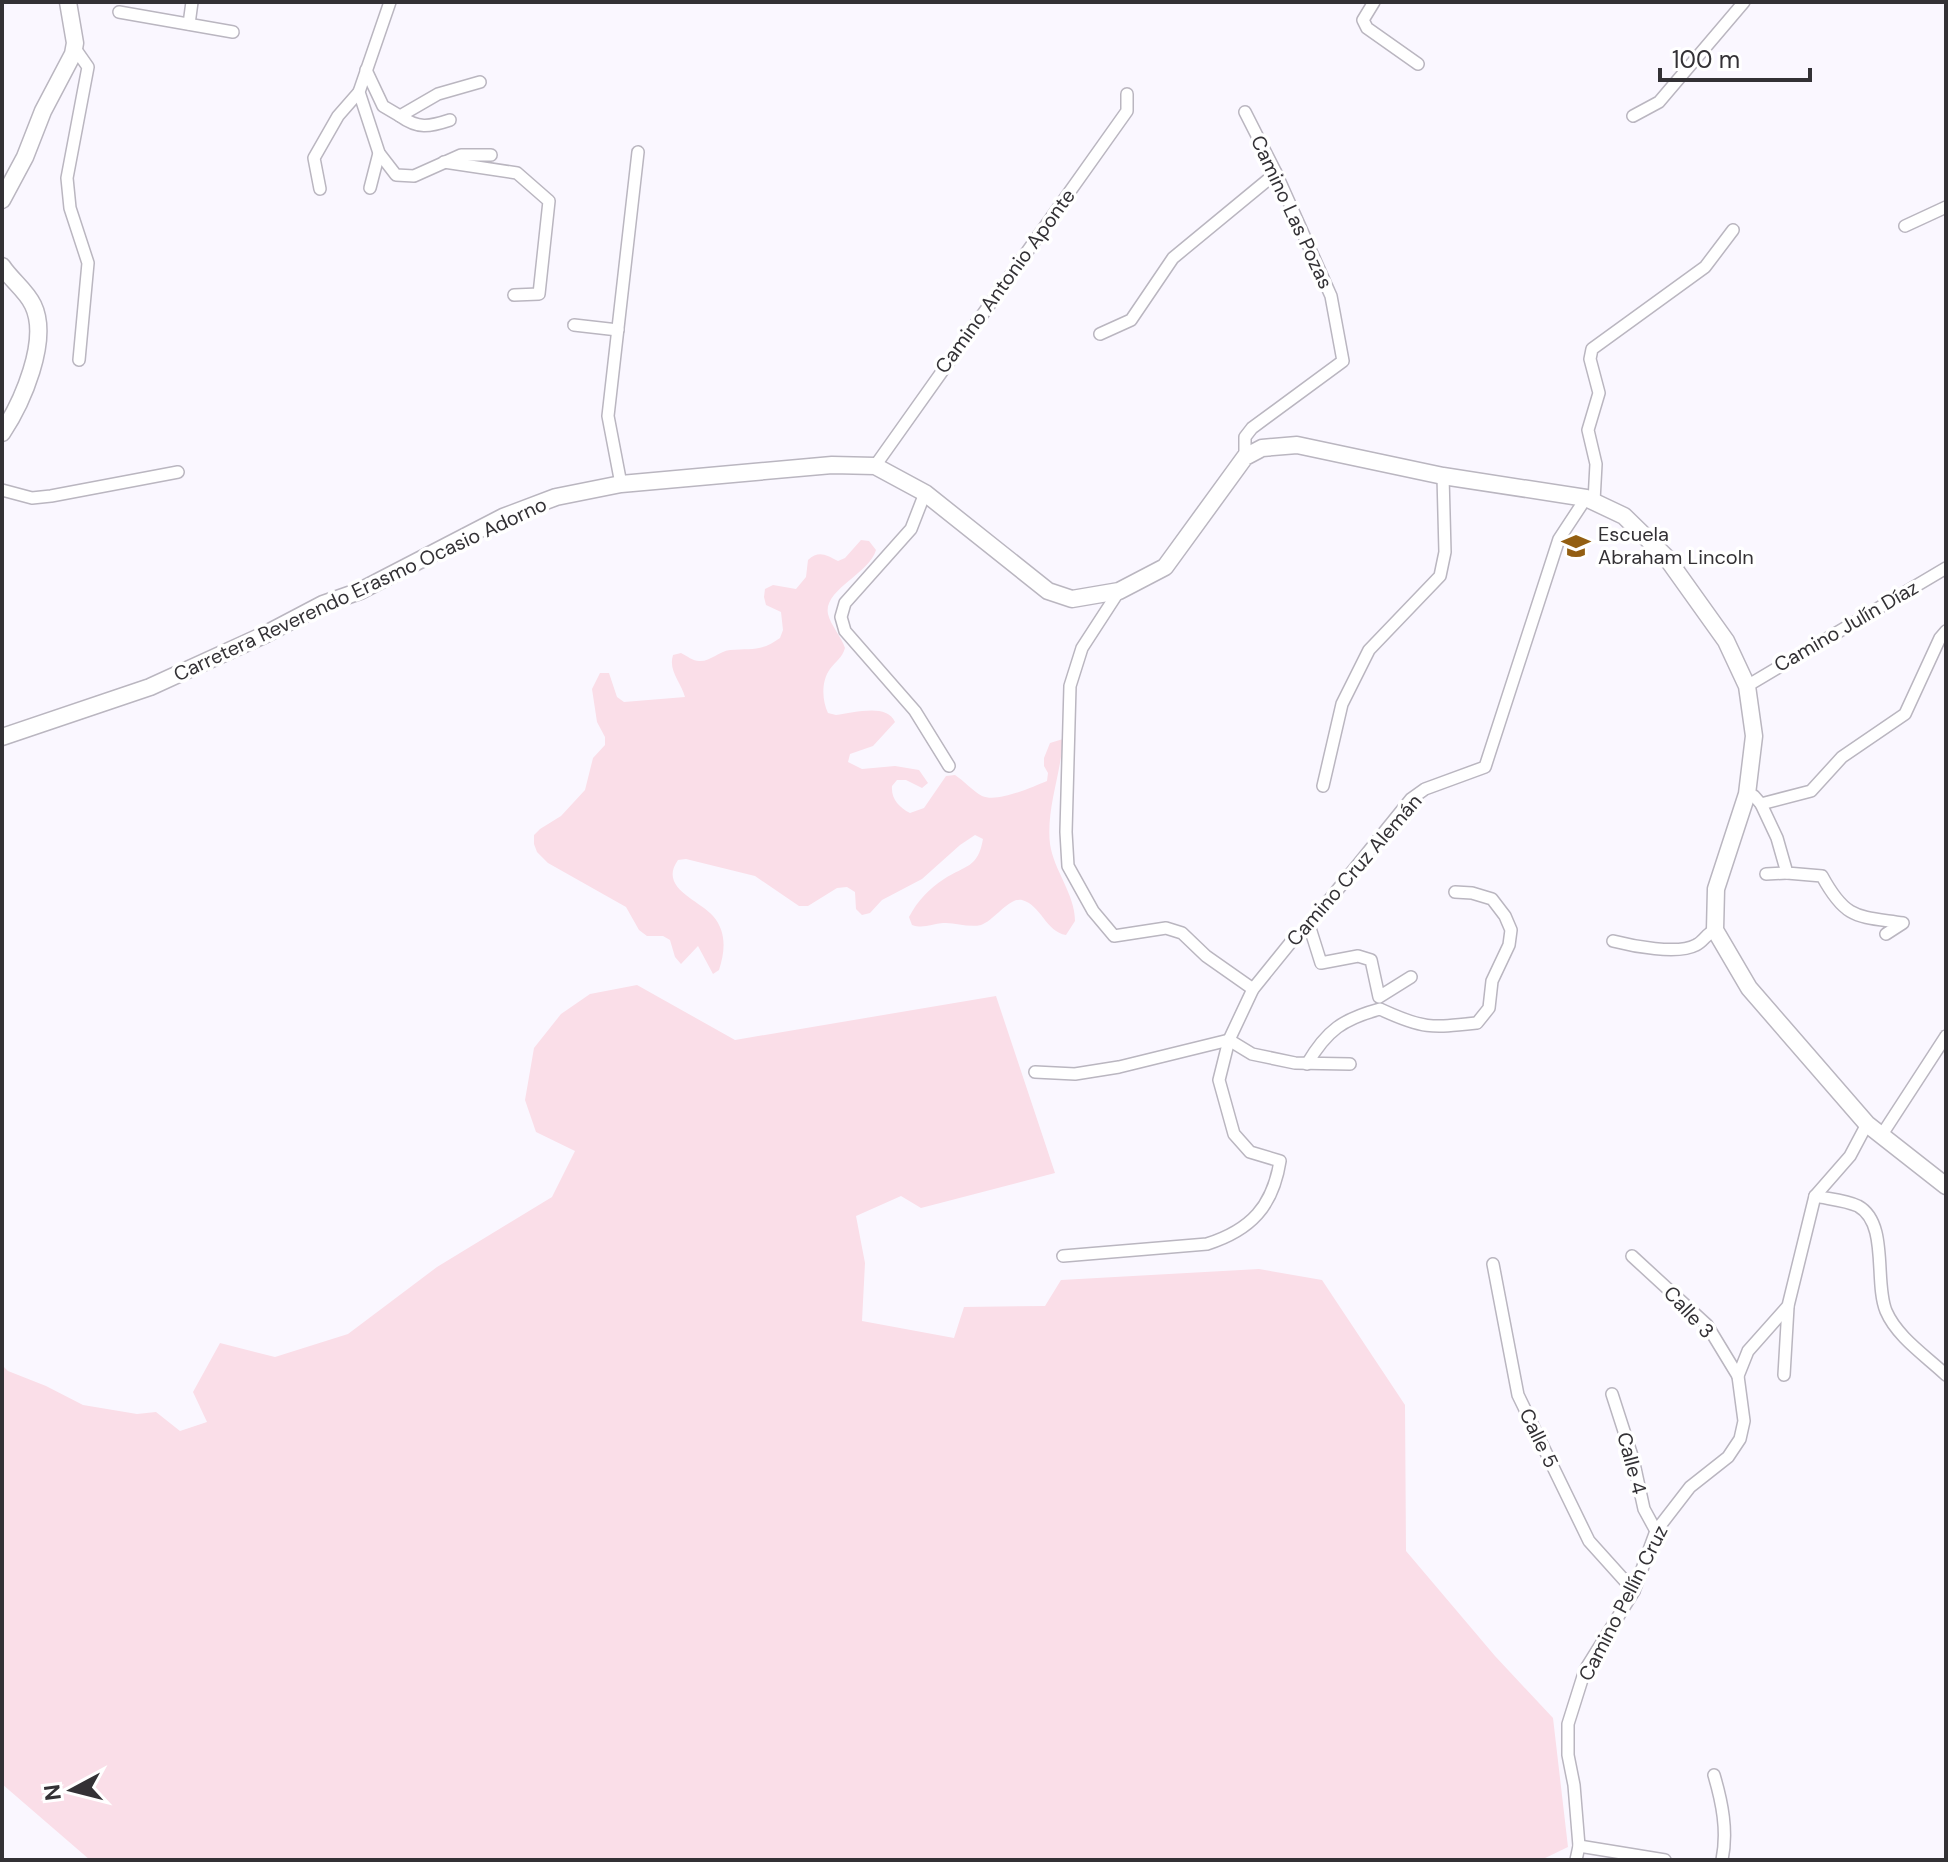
<svg xmlns="http://www.w3.org/2000/svg" width="1948" height="1862" viewBox="0 0 1948 1862" font-family="'DM Sans',sans-serif">
  <style>
    .green { fill: #fadee8 }
    .lines { fill: none; stroke-linecap: round; stroke-linejoin: round }
    .street-casing { stroke: #bab6c0; stroke-width: 14 }
    .secondary-casing { stroke: #bab6c0; stroke-width: 19 }
    .street { stroke: #fff; stroke-width: 11 }
    .secondary { stroke: #fff; stroke-width: 16 }
    .labels { text-anchor: middle; stroke-width: 7; stroke-linejoin: round; paint-order: stroke }
    .street-label { font-size: 20px; fill: #333135; stroke: #fff }
    .poi-label { font-size: 20px; fill: #333135; stroke: #fff; text-anchor: start }
  </style>
  <rect width="100%" height="100%" fill="#faf7ff"/>
  <g class="green">
    <path d="M 861,540 L 869,541 L 876,550 C 869,574 823,590 828,614 C 831,626 841,636 845,648 C 842,658 836,661 830,669 C 821,681 822,701 828,713 L 836,715 C 854,713 887,703 895,722 L 873,746 L 850,754 L 848,762 L 862,769 L 895,766 L 919,770 L 928,783 L 922,788 L 906,780 L 897,780 L 892,786 C 891,799 899,807 910,813 L 924,808 L 946,776 L 955,775 C 964,781 973,791 982,796 C 998,803 1032,787 1047,781 L 1048,773 L 1044,766 L 1044,758 L 1050,743 L 1063,739 C 1061,774 1046,809 1050,844 C 1054,871 1075,894 1075,921 L 1066,935 C 1046,932 1041,905 1022,900 C 1009,897 994,921 981,925 C 968,928 955,922 943,923 C 932,924 923,929 912,925 L 909,917 C 918,900 929,889 944,879 C 966,865 978,868 983,839 L 975,835 L 960,845 L 922,879 L 882,900 L 870,913 L 862,915 L 856,909 L 855,892 L 847,887 L 837,888 L 808,906 L 799,906 L 755,876 L 686,859 L 678,860 C 658,888 699,900 713,916 C 727,932 725,952 719,970 L 713,974 L 698,946 L 681,964 L 675,957 L 670,940 L 663,936 L 647,936 L 639,930 L 626,907 L 548,863 L 537,852 L 534,844 L 534,835 L 540,829 L 561,816 L 585,790 L 593,758 L 605,745 L 605,737 L 597,722 L 592,689 L 600,673 L 609,673 L 617,697 L 624,702 L 685,697 C 681,682 668,671 673,655 L 681,653 C 687,656 693,661 699,661 C 710,662 719,651 730,650 C 751,648 761,652 780,638 L 783,630 L 781,612 L 766,605 L 764,597 L 765,589 L 773,585 L 796,589 L 806,577 L 808,560 C 819,550 826,555 838,561 L 845,558 Z"/>
    <path d="M 637,985 L 735,1040 L 996,996 L 1055,1173 L 921,1208 L 901,1196 L 856,1216 L 865,1263 L 862,1321 L 954,1338 L 964,1307 L 1045,1306 L 1061,1280 L 1259,1269 L 1322,1280 L 1405,1405 L 1406,1551 L 1495,1656 L 1553,1718 L 1568,1847 L 1541,1860 L 90,1860 L 2,1784 L 2,1365 L 8,1371 L 46,1386 L 83,1405 L 137,1414 L 156,1412 L 180,1431 L 207,1422 L 193,1392 L 220,1343 L 275,1357 L 348,1334 L 437,1267 L 552,1197 L 575,1151 L 536,1132 L 525,1100 L 534,1048 L 561,1014 L 590,994 Z"/>
  </g>
  <g class="lines">
    <defs>
      <g id="street">
        <path d="M 390,2 L 359,92 L 379,153 L 396,175 L 414,176 L 461,155 L 491,155"/>
        <path d="M 1374,2 L 1363,20 L 1367,28 L 1418,64"/>
        <path d="M 119,12 L 233,32"/>
        <path d="M 189,24 L 192,2"/>
        <path d="M 74,47 L 88,67 L 67,178 L 70,208 L 88,263 L 79,360"/>
        <path d="M 366,70 L 383,106 L 400,116 L 438,94 L 480,82"/>
        <path d="M 1245,112 L 1276,173 L 1331,296 L 1343,361 L 1252,428 L 1245,437 L 1245,457"/>
        <path d="M 400,116 C 418,129 429,127 450,120"/>
        <path d="M 1633,116 L 1659,102 L 1744,2"/>
        <path d="M 444,162 L 517,173 L 549,201 L 539,294 L 514,295"/>
        <path d="M 370,188 L 379,153"/>
        <path d="M 320,189 L 314,158 L 338,116 L 359,92"/>
        <path d="M 1905,226 L 1946,207"/>
        <path d="M 574,325 L 618,330"/>
        <path d="M 1100,334 L 1131,320 L 1173,258 L 1276,173"/>
        <path d="M 875,466 L 1127,111 L 1127,94"/>
        <path d="M 621,484 L 608,416 L 638,152"/>
        <path d="M 2,490 L 32,498 L 51,496 L 178,472"/>
        <path d="M 925,493 L 911,529 L 845,603 L 841,617 L 845,631 L 915,711 L 949,766"/>
        <path d="M 1594,501 L 1596,464 L 1588,430 L 1599,393 L 1590,359 L 1592,349 L 1705,267 L 1733,230"/>
        <path d="M 1119,591 L 1082,648 L 1070,686 L 1066,832 L 1068,866 L 1093,911 L 1114,936 L 1166,928 L 1182,933 L 1206,956 L 1253,989"/>
        <path d="M 1747,686 L 1946,568"/>
        <path d="M 1323,786 L 1342,704 L 1369,650 L 1440,576 L 1445,552 L 1443,476"/>
        <path d="M 1747,794 L 1754,796 L 1761,804 L 1811,791 L 1842,757 L 1905,714 L 1940,638 L 1946,631"/>
        <path d="M 1761,804 L 1777,838 L 1787,873 L 1822,876 C 1846,920 1857,916 1903,923 L 1886,934"/>
        <path d="M 1766,874 L 1787,873"/>
        <path d="M 1309,925 L 1321,963 L 1358,956 L 1371,960 L 1379,997 L 1411,977"/>
        <path d="M 1613,941 C 1632,946 1678,955 1696,945 C 1703,942 1707,933 1715,930"/>
        <path d="M 1307,1064 C 1327,1030 1343,1019 1380,1009 C 1423,1029 1431,1028 1477,1023 L 1489,1008 L 1492,981 L 1509,945 L 1511,930 L 1505,916 L 1492,899 L 1472,893 L 1455,892"/>
        <path d="M 1035,1072 L 1075,1074 L 1119,1067 L 1229,1040 L 1252,1054 L 1295,1063 L 1350,1064"/>
        <path d="M 1881,1136 L 1946,1036"/>
        <path d="M 1815,1196 C 1828,1199 1845,1200 1858,1206 C 1889,1223 1874,1282 1886,1311 C 1897,1337 1926,1356 1946,1375"/>
        <path d="M 1063,1256 L 1207,1244 C 1251,1230 1273,1206 1280,1161 L 1250,1152 L 1234,1134 L 1219,1080 L 1229,1040 L 1253,989 L 1291,942 L 1309,925 L 1411,799 L 1425,789 L 1485,767 L 1559,539 L 1586,498"/>
        <path d="M 1632,1256 L 1707,1325 L 1738,1376"/>
        <path d="M 1493,1264 L 1518,1395 L 1589,1541 L 1634,1591"/>
        <path d="M 1784,1375 L 1788,1307"/>
        <path d="M 1612,1394 L 1633,1459 L 1644,1509 L 1656,1531"/>
        <path d="M 1714,1775 C 1722,1802 1728,1831 1722,1860"/>
        <path d="M 1579,1846 L 1665,1860"/>
        <path d="M 1576,1860 L 1579,1846 L 1574,1785 L 1568,1755 L 1568,1724 L 1585,1670 L 1634,1591 L 1656,1531 L 1690,1487 L 1728,1457 L 1740,1439 L 1744,1421 L 1738,1376 L 1748,1351 L 1788,1306 L 1815,1196 L 1850,1156 L 1867,1124"/>
      </g>
      <g id="secondary">
        <path d="M 2,200 L 25,157 L 43,111 L 73,54 L 75,43 L 68,2"/>
        <path d="M 2,266 C 11,280 26,290 33,305 C 50,340 22,403 2,433"/>
        <path d="M 2,737 L 150,687 L 264,635 L 323,604 L 360,591 L 503,517 L 556,497 L 621,484 L 832,465 L 875,466 L 925,493 L 1048,591 L 1072,599 L 1119,591 L 1165,567 L 1245,457 L 1262,448 L 1297,445 L 1443,476 L 1586,498 L 1624,516 L 1666,557 L 1726,641 L 1747,686 L 1754,736 L 1747,794 L 1716,889 L 1715,930 L 1749,988 L 1867,1124 L 1946,1186"/>
      </g>
    </defs>
    <use href="#street" class="street-casing"/>
    <use href="#secondary" class="secondary-casing"/>
    <use href="#street" class="street"/>
    <use href="#secondary" class="secondary"/>
  </g>
  <defs>
    <symbol id="school-bare" viewBox="-9 -9 18 18"><path d="M0-5L7-2L0 1L-7-2ZM-4 1L0 2.5L4 1V4Q0 6-4 4Z" fill="#935e12" stroke="#fff" stroke-width="2.5" paint-order="stroke"/></symbol>
  </defs>
  <g fill-rule="evenodd">
    <use href="#school-bare" x="1556" y="526" width="40" height="40"/>
  </g>
  <g class="labels">
    <g class="street-label">
      <text transform="translate(1292 212) rotate(65)" y="7">Camino Las Pozas</text>
      <text transform="translate(1005 281) rotate(-54)" y="7">Camino Antonio Aponte</text>
      <text transform="translate(360 589) rotate(-25)" y="7">Carretera Reverendo Erasmo Ocasio Adorno</text>
      <text transform="translate(1846 626) rotate(-30)" y="7">Camino Julín Díaz</text>
      <text transform="translate(1354 870) rotate(-49)" y="7">Camino Cruz Alemán</text>
      <text transform="translate(1689 1312) rotate(47)" y="7">Calle 3</text>
      <text transform="translate(1539 1438) rotate(64)" y="7">Calle 5</text>
      <text transform="translate(1632 1463) rotate(75)" y="7">Calle 4</text>
      <text transform="translate(1623 1603) rotate(-63)" y="7">Camino Pellín Cruz</text>
    </g>
    <g class="poi-label">
      <text x="1598" y="541">Escuela<tspan x="1598" dy="23">Abraham Lincoln</tspan></text>
    </g>
  </g>
  <rect width="1948" height="1862" fill="none" stroke="#333135" stroke-width="8"/>
  <g transform="translate(72 1790) rotate(263)" stroke="#ffffff" stroke-width="6" paint-order="stroke">
  <path d="M0-6L14 30L0 20L-14 30Z" fill="#333135"/>
  <text y="-12" font-size="22" font-weight="bold" text-anchor="middle" fill="#333135">N</text>
  </g>
  <path d="M1660 68v12h150v-12" fill="none" stroke="#333135" stroke-width="4"/>
  <text x="1672" y="68" font-size="24" fill="#333135" stroke="#ffffff" stroke-width="6" paint-order="stroke">100 m</text>
</svg>
